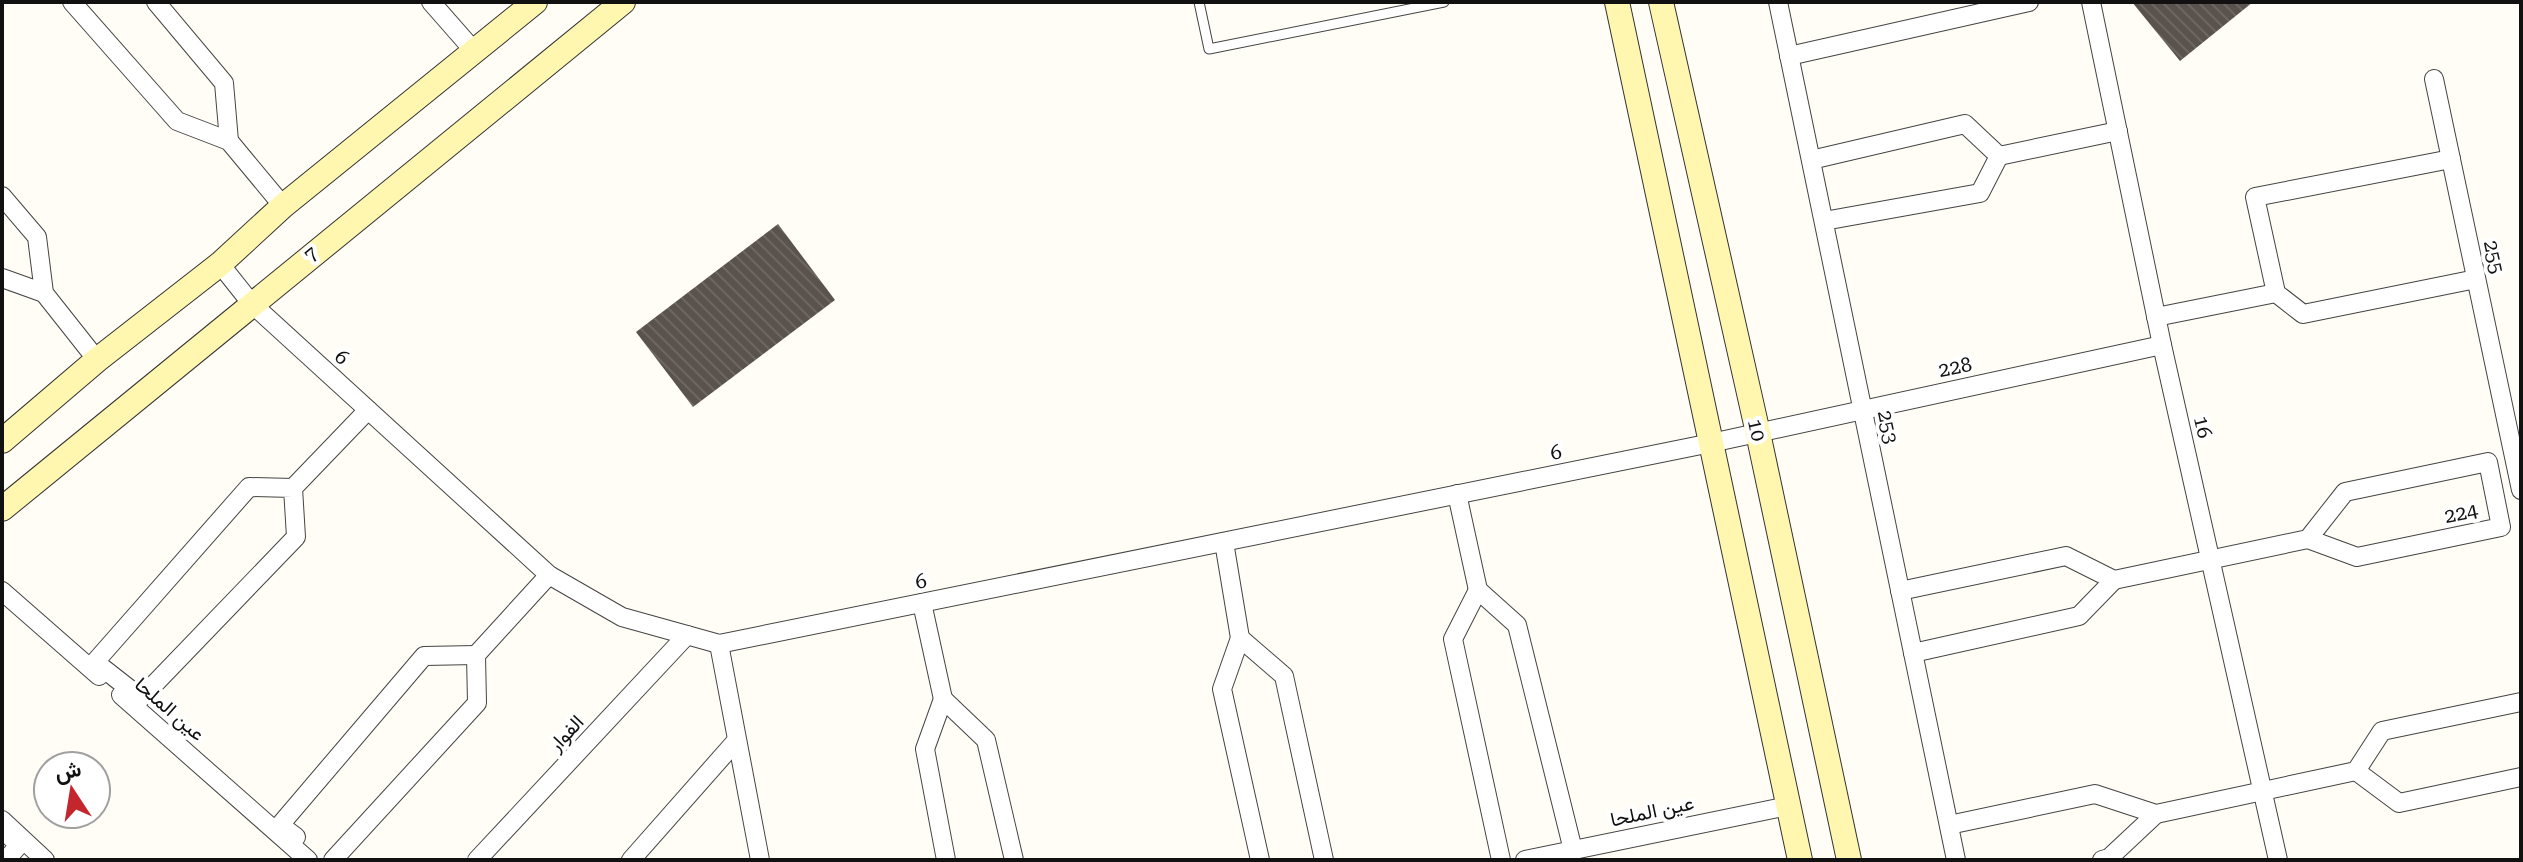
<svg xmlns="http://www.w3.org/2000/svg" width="2523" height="862" viewBox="0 0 2523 862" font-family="'Roboto Serif',Vazirmatn,serif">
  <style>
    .building { fill: url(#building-back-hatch) }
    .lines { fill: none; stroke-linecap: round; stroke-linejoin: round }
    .lane-casing { stroke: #444; stroke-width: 11 }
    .street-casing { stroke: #444; stroke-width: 20 }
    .secondary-casing { stroke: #333; stroke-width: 26 }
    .lane { stroke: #fff; stroke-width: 9 }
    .street { stroke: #fff; stroke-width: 18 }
    .secondary { stroke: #fff6b0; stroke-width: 24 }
    .labels { text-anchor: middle; stroke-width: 8; stroke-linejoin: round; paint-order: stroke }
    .street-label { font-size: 20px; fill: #111; stroke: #fff }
  </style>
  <defs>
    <pattern id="building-back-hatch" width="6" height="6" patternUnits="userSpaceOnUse" patternTransform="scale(2)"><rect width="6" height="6" fill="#5a524d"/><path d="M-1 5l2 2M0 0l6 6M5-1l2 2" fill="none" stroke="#6d6662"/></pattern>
  </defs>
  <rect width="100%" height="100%" fill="#fffdf5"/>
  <g class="building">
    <path d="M 2132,2 L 2253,2 L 2180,61 Z"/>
    <path d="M 778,224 L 835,300 L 693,407 L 636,332 Z"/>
  </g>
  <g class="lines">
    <defs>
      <path id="lane" d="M 1199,2 L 1209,49 L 1444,2"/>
      <g id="street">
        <path d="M 72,2 L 177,121 L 229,141 L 283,206"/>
        <path d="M 156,2 L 224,83 L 229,141"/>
        <path d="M 431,2 L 474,51"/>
        <path d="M 1778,2 L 1956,860"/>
        <path d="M 2091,2 L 2162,345 L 2278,860"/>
        <path d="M 1789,56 L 2029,2"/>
        <path d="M 2434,79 L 2521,490"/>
        <path d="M 2451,159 L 2255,197 L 2276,293 L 2303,314 L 2476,279"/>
        <path d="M 1811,160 L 1965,124 L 1999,156 L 2118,131"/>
        <path d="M 2,196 L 37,237 L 44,293 L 97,360"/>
        <path d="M 1824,221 L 1980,193 L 1999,156"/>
        <path d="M 220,264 L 251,303 L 549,575 L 622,617 L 719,644 L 1711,443 L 2162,345"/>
        <path d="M 2,278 L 44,293"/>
        <path d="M 2156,317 L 2276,293"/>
        <path d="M 293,488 L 296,537 L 141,698 L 95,662 L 249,487 L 293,488 L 368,410"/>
        <path d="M 1457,494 L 1478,590"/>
        <path d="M 1224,542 L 1240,638"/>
        <path d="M 2,591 L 99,676"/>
        <path d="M 1900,591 L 2066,556 L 2114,580 L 2308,539 L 2357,557 L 2501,527 L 2488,462 L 2345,492 L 2308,539"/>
        <path d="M 922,603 L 943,699"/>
        <path d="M 719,644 L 760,860"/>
        <path d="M 1913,653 L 2079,616 L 2114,580"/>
        <path d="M 121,695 L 308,860"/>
        <path d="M 2356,771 L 2399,803 L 2521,777"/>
        <path d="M 2,820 L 45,860"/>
        <path d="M 1949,825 L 2095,794 L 2156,814 L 2356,771 L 2382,731 L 2521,702"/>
        <path d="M 6,833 L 19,845 L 6,860"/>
        <path d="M 296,837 L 280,825 L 424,656 L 476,655"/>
        <path d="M 333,860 L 477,703 L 476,655 L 549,575"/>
        <path d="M 477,860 L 687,635"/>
        <path d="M 631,860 L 736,741"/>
        <path d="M 946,860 L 925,749 L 943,699 L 986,740 L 1014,860"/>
        <path d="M 1260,860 L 1222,689 L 1240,638 L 1284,676 L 1324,860"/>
        <path d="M 1501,860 L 1453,639 L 1478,590 L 1517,625 L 1573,850"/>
        <path d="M 1525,860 L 1788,806"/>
        <path d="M 2102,860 L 2109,858 L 2156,814"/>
      </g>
      <g id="secondary">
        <path d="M 1617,2 L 1800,860"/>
        <path d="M 1661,2 L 1758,433 L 1849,860"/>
        <path d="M 2,441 L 97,360 L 220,264 L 283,206 L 535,2"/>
        <path d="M 2,509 L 623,2"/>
      </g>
    </defs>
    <use href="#lane" class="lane-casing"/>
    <use href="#street" class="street-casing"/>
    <use href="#secondary" class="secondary-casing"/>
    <use href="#lane" class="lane"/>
    <use href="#street" class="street"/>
    <use href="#secondary" class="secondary"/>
  </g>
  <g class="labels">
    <g class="street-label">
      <text transform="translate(311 254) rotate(-39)" y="7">7</text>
      <text transform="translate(2494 257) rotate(78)" y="7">255</text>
      <text transform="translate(342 357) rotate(42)" y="7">6</text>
      <text transform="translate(1955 367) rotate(-12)" y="7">228</text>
      <text transform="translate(1888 427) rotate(78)" y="7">253</text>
      <text transform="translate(2203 427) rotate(77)" y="7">16</text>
      <text transform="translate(1757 430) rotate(78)" y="7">10</text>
      <text transform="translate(1556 452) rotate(-11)" y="7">6</text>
      <text transform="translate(2461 513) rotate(-12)" y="7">224</text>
      <text transform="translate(921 581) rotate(-11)" y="7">6</text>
      <text transform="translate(170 709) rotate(41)" y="7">عين الملحا</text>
      <text transform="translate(566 733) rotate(-47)" y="7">الفوار</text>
      <text transform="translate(1652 811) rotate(-12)" y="7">عين الملحا</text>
    </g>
  </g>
  <rect width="2523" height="862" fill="none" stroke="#111111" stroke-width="8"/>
  <g transform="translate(72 790) rotate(348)"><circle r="38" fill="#ffffff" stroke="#a0a0a0" stroke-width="2"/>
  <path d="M0-6L14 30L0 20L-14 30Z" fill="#c4262e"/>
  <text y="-12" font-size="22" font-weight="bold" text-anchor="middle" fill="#111111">ش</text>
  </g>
</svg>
